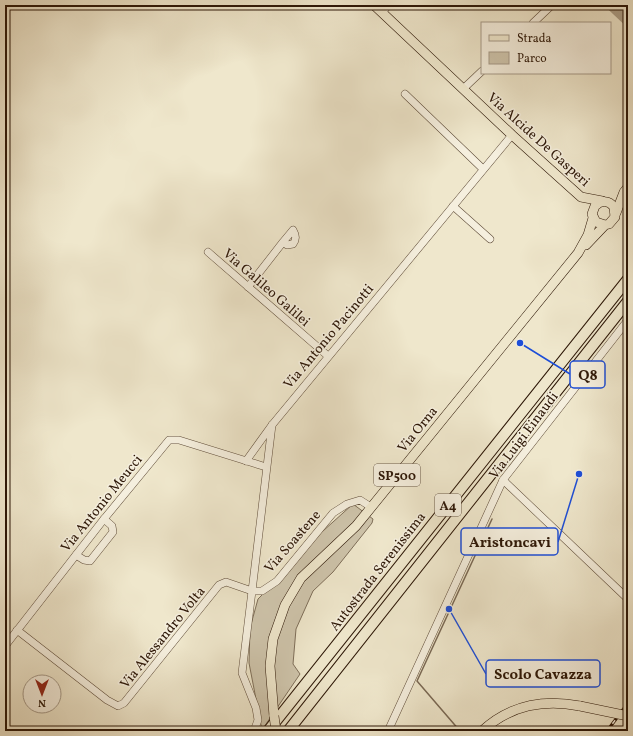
<svg xmlns="http://www.w3.org/2000/svg" width="633" height="736" viewBox="0 0 633 736" font-family="Vollkorn,serif">
  <style>
    .green { fill: #cec4ab; stroke: #7e6e59 }
    .lines { fill: none; stroke-linecap: round; stroke-linejoin: round }
    .stream { stroke: #7a6955; stroke-width: 1.5 }
    .river { stroke: #ada089; stroke-width: 9 }
    .minor-casing { stroke: #5e4b38; stroke-width: 8 }
    .major-casing { stroke: #2d1707; stroke-width: 10 }
    .highway-casing { stroke: #2d1707; stroke-width: 12 }
    .minor { stroke: #f5efde; stroke-width: 7 }
    .major { stroke: #efe7cc; stroke-width: 9 }
    .highway { stroke: #efe7cc; stroke-width: 10 }
    .rail-casing { stroke: #2d1707; stroke-width: 3 }
    .rail { stroke: #f5efde; stroke-width: 1.5; stroke-dasharray: 4.5; stroke-linecap: butt }
    .major-bridge-casing { stroke: #2d1707; stroke-width: 10; stroke-linecap: butt }
    .major-bridge { stroke: #efe7cc; stroke-width: 9 }
    .labels { text-anchor: middle; stroke-width: 3; stroke-linejoin: round; paint-order: stroke }
    .shield { fill: #f5efde; stroke: #695848; stroke-width: 1 }
    .shield-label { font-size: 13px; font-weight: bold; fill: #2d1707 }
    .street-label { font-size: 14px; fill: #2d1707; stroke: #f5efde }
    .leader { fill: none; stroke: #1d4ed8; stroke-width: 1.5 }
    .callout-dot { fill: #1d4ed8; stroke: #f5efde; stroke-width: 1.5 }
    .callout { fill: #f5efde; stroke: #1d4ed8; stroke-width: 1.5 }
    .callout-label { font-size: 15px; text-anchor: middle; font-weight: bold; fill: #2d1707 }
  </style>
  <rect width="100%" height="100%" fill="#efe7cc"/>
  <filter id="stains"><feTurbulence type="fractalNoise" baseFrequency=".005" numOctaves="4"/><feColorMatrix values="0 0 0 0 .2 0 0 0 0 .09 0 0 0 0 .02 0 0 0 .5 -.17"/></filter>
  <radialGradient id="worn" r=".72"><stop offset=".6" stop-color="#630" stop-opacity="0"/><stop offset="1" stop-color="#630" stop-opacity=".3"/></radialGradient>
  <path class="green" d="M 353,504 L 373,519 L 372,523 L 333,572 L 313,591 L 296,629 L 293,664 L 300,674 L 262,730 L 249,663 L 250,628 L 258,599 L 291,566 L 313,540 Z"/>
  <g class="lines">
    <path class="stream" d="M 460,731 L 417,681 L 492,519"/>
    <path class="river" d="M 610,5 L 628,22"/>
    <defs>
      <g id="minor">
        <path d="M 382,12 L 389,5"/>
        <path d="M 533,23 L 552,5"/>
        <path d="M 463,89 L 482,71"/>
        <path d="M 405,94 L 483,169"/>
        <path d="M 453,206 L 490,239"/>
        <path d="M 208,252 L 328,356"/>
        <path d="M 248,287 L 283,242 L 287,245 L 293,244 C 297,239 296,235 293,230 L 283,242"/>
        <path d="M 246,461 L 272,425 L 512,135"/>
        <path d="M 503,480 L 628,599"/>
        <path d="M 76,555 L 84,560 L 90,561 L 113,532 L 112,526 L 104,519"/>
        <path d="M 17,630 L 107,700 L 118,706 L 124,703 L 219,585 L 226,582 L 252,591 L 272,425"/>
        <path d="M 5,646 L 104,519 L 169,440 L 179,440 L 266,467"/>
        <path d="M 254,731 L 258,720 L 256,708 L 242,673 L 252,591 L 262,591 L 277,581 L 333,513 L 347,504 L 360,500 L 371,507"/>
        <path d="M 388,731 L 503,480 L 628,320"/>
      </g>
      <g id="major">
        <path d="M 374,5 L 512,135 L 581,197 L 602,201"/>
        <path d="M 616,213 L 624,192 L 628,187"/>
        <path d="M 586,245 L 605,225 L 609,224 L 615,217 L 614,207 C 609,200 601,200 595,206 L 592,214 L 596,222 L 605,225"/>
        <path d="M 274,716 L 270,666 L 273,639 L 285,605 L 301,578 L 356,526 L 578,253 L 588,235 L 593,218"/>
        <path d="M 482,731 C 510,705 544,699 580,706"/>
      </g>
      <g id="highway">
        <path d="M 268,731 L 628,279"/>
        <path d="M 288,731 L 628,301"/>
      </g>
    </defs>
    <use href="#minor" class="minor-casing"/>
    <use href="#major" class="major-casing"/>
    <use href="#highway" class="highway-casing"/>
    <use href="#minor" class="minor"/>
    <use href="#major" class="major"/>
    <use href="#highway" class="highway"/>
    <defs>
      <path id="rail" d="M 607,731 L 628,703"/>
    </defs>
    <use href="#rail" class="rail-casing"/>
    <use href="#rail" class="rail"/>
    <defs>
      <g id="major-bridge">
        <path d="M 580,706 L 628,716"/>
        <path d="M 274,716 L 276,731"/>
      </g>
    </defs>
    <use href="#major-bridge" class="major-bridge-casing"/>
    <use href="#major-bridge" class="major-bridge"/>
  </g>
  <g class="labels">
    <g class="shield">
      <rect x="374" y="464" width="46" height="22" rx="3"/>
      <rect x="435" y="494" width="26" height="22" rx="3"/>
    </g>
    <g class="shield-label">
      <text x="397" y="480">SP500</text>
      <text x="448" y="510">A4</text>
    </g>
    <g class="street-label">
      <text transform="translate(539 139) rotate(42)" y="5">Via Alcide De Gasperi</text>
      <text transform="translate(267 287) rotate(41)" y="5">Via Galileo Galilei</text>
      <text transform="translate(328 336) rotate(-50)" y="5">Via Antonio Pacinotti</text>
      <text transform="translate(417 429) rotate(-51)" y="5">Via Orna</text>
      <text transform="translate(523 435) rotate(-53)" y="5">Via Luigi Einaudi</text>
      <text transform="translate(101 503) rotate(-51)" y="5">Via Antonio Meucci</text>
      <text transform="translate(292 541) rotate(-49)" y="5">Via Soastene</text>
      <text transform="translate(377 571) rotate(-52)" y="5">Autostrada Serenissima</text>
      <text transform="translate(162 637) rotate(-51)" y="5">Via Alessandro Volta</text>
    </g>
  </g>
  <path class="leader" d="M520 343L570 374M579 474L558 542M449 609L486 674"/>
  <g class="callout-dot">
    <circle cx="520" cy="343" r="4"/>
    <circle cx="579" cy="474" r="4"/>
    <circle cx="449" cy="609" r="4"/>
  </g>
  <g class="callout">
    <rect x="570" y="361" width="35" height="27" rx="4"/>
    <rect x="461" y="528" width="97" height="27" rx="4"/>
    <rect x="486" y="660" width="114" height="27" rx="4"/>
  </g>
  <g class="callout-label">
    <text x="588" y="380">Q8</text>
    <text x="510" y="547">Aristoncavi</text>
    <text x="543" y="679">Scolo Cavazza</text>
  </g>
  <rect width="633" height="736" fill="none" stroke="#efe7cc" stroke-width="20"/>
  <rect x="6" y="6" width="621" height="724" fill="none" stroke="#2d1707" stroke-width="2"/>
  <rect x="10" y="10" width="613" height="716" fill="none" stroke="#2d1707"/>
  <rect x="481" y="22" width="130" height="52" fill="#f5efde" stroke="#a59988"/>
  <rect x="489" y="35" width="20" height="6" fill="#efe7cc" stroke="#a59988"/>
  <text x="517" y="42" font-size="12" fill="#2d1707">Strada</text>
  <rect x="489" y="52" width="20" height="12" fill="#cec4ab" stroke="#a59988"/>
  <text x="517" y="62" font-size="12" fill="#2d1707">Parco</text>
  <g transform="translate(42 694) rotate(180)"><circle r="19" fill="#f5efde" stroke="#a59988"/>
  <path d="M0-3L7 15L0 10L-7 15Z" fill="#8f2418"/>
  <text y="-6" font-size="11" font-weight="bold" text-anchor="middle" fill="#2d1707">N</text>
  </g>
  <rect width="100%" height="100%" filter="url(#stains)"/>
  <rect width="100%" height="100%" fill="url(#worn)"/>
</svg>
